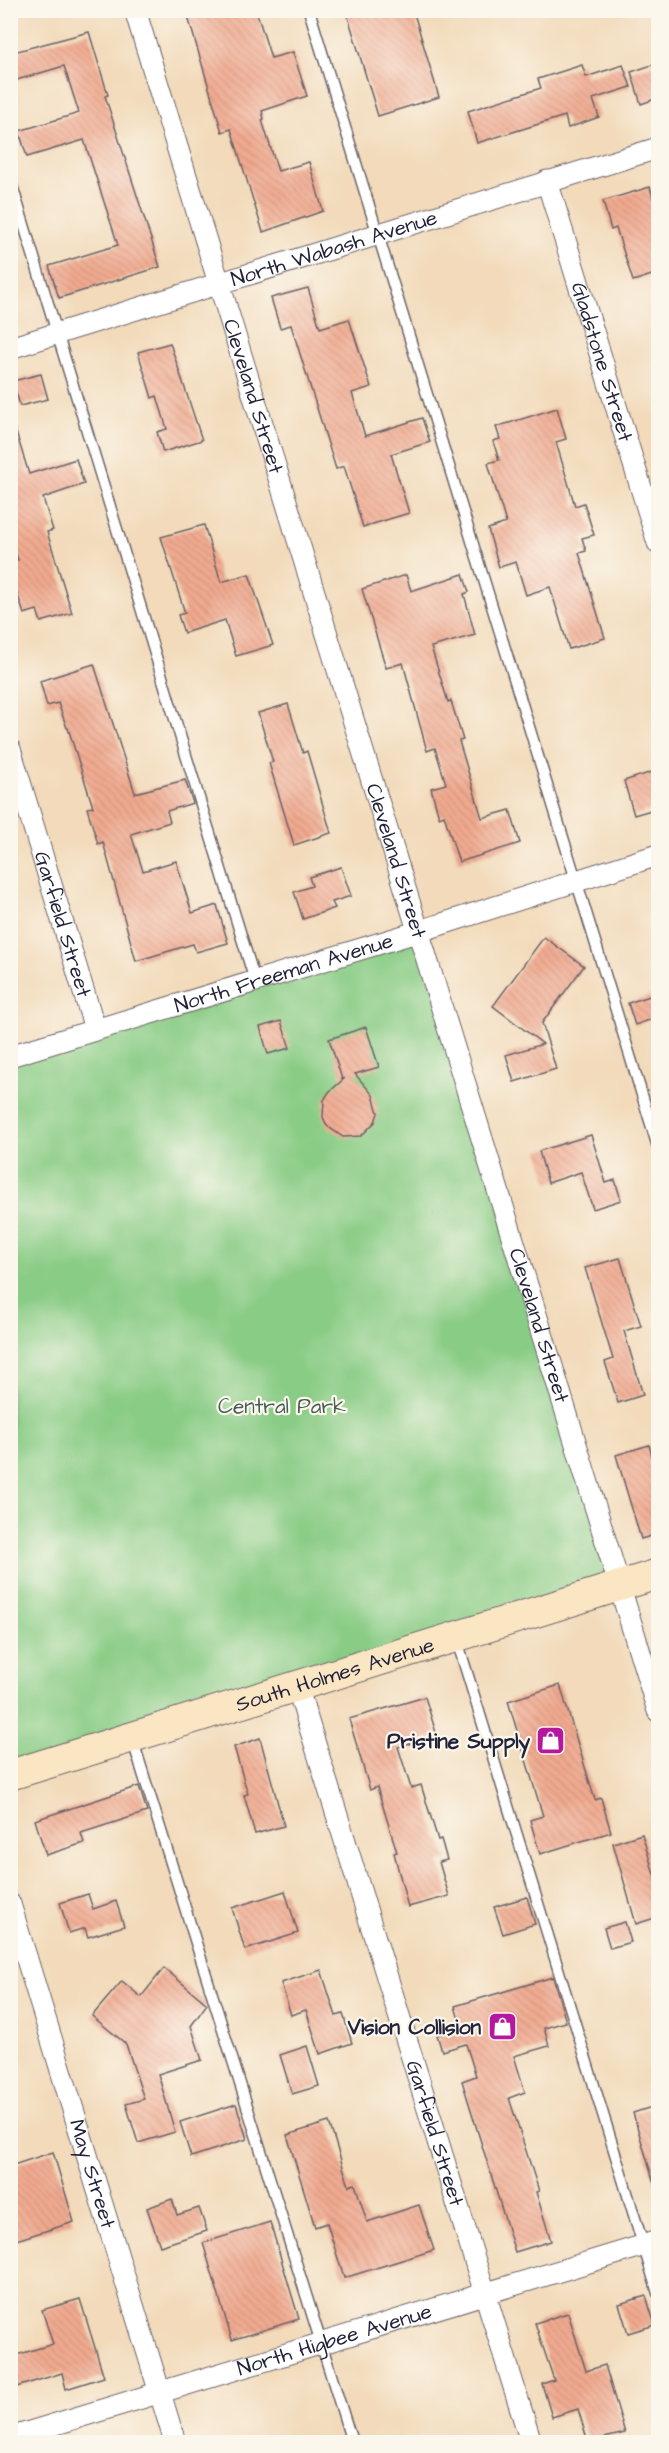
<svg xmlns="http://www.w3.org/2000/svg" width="669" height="2453" viewBox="0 0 669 2453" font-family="'Architects Daughter',sans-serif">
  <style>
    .green { fill: #89cc85; stroke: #567760; stroke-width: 1.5 }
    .building { fill: url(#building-back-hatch) }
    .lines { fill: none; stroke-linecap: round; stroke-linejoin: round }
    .lane-casing { stroke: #6b6267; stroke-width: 13 }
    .street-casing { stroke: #6b6267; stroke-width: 23 }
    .secondary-casing { stroke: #6b6267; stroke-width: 32 }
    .lane { stroke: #fff; stroke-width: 10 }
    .street { stroke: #fff; stroke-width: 21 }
    .secondary { stroke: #fbe6c4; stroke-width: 30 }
    .labels { text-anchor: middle; stroke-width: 4.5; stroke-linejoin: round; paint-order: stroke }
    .street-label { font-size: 21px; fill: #22223b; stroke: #fbf7ec }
    .park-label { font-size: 21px; fill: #465e55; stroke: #fbf7ec }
    .poi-label { font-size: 21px; font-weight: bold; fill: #22223b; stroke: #fbf7ec; text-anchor: end }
  </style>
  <defs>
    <pattern id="building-back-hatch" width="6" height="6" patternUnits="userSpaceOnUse" patternTransform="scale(1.5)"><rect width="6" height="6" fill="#f1aa90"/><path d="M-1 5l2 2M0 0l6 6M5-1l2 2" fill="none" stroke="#ce927d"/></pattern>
  </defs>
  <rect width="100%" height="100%" fill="#fbf7ec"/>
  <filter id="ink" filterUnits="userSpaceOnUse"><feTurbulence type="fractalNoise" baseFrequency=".0167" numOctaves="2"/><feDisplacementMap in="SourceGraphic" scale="12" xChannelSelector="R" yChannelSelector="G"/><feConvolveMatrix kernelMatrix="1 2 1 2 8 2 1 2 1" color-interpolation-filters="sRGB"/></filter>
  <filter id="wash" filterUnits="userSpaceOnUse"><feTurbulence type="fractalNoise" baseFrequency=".008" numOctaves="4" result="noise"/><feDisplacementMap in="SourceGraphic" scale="24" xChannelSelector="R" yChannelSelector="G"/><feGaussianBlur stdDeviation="1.35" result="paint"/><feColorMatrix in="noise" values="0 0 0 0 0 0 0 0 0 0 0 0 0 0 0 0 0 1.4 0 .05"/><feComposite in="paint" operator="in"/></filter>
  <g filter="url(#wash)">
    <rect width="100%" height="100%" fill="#f2daba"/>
    <path class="green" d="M 420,931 L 620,1585 L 11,1774 L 11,1058 Z"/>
    <g id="blocks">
      <g class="building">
        <path d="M 186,10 L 256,10 L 271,58 L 293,52 L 307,96 L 262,111 L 264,119 L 262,120 L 278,171 L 309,162 L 323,211 L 263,232 L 231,129 L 222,132 Z"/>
        <path d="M 346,10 L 413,10 L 439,97 L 378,116 Z"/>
        <path d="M 89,32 L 108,95 L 105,96 L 160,267 L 59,298 L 49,266 L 118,245 L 84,140 L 27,157 L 19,131 L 79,113 L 64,66 L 10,82 L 10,53 Z"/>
        <path d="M 658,63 L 658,98 L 641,104 L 631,72 Z"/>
        <path d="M 582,65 L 586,77 L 623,65 L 631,87 L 593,99 L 599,117 L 568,128 L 565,116 L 477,143 L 468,111 L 541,88 L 538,79 Z"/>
        <path d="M 650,187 L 658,215 L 658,273 L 633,281 L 616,228 L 611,230 L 603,201 Z"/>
        <path d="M 308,288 L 320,328 L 349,319 L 371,387 L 352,393 L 365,436 L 422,418 L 430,442 L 391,454 L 409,513 L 363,527 L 344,466 L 336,469 L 291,325 L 280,328 L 271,298 Z"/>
        <path d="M 170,343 L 202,440 L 163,452 L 157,432 L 167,429 L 157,396 L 152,398 L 138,352 Z"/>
        <path d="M 41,374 L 48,399 L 20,406 L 13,381 Z"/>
        <path d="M 557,408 L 566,439 L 556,442 L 575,506 L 584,503 L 594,535 L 582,538 L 586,551 L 579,553 L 605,638 L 569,649 L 550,587 L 526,595 L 516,562 L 499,567 L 488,529 L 506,523 L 488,463 L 499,460 L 493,441 L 500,439 L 496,427 Z"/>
        <path d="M 15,429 L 29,474 L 76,459 L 84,484 L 43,498 L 53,530 L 47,532 L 72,613 L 41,622 L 37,610 L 24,614 L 10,571 L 10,562 L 18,560 L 10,536 L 10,430 Z"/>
        <path d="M 204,525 L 221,582 L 249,574 L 273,645 L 236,656 L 225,620 L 184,633 L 178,615 L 185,613 L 161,537 Z"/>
        <path d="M 463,574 L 469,592 L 464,594 L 475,635 L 431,647 L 448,702 L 451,701 L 463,740 L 459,741 L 482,818 L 510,810 L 520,843 L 459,862 L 444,815 L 439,817 L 431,788 L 446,784 L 435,748 L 427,751 L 403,663 L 386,668 L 362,589 L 406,575 L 411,591 Z"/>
        <path d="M 94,664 L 135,793 L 185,780 L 193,803 L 167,811 L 170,822 L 131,834 L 143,871 L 176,861 L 192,913 L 217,905 L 228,943 L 196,952 L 193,944 L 136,961 L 103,842 L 98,844 L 87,808 L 93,807 L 68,728 L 67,728 L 58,703 L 47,706 L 40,681 Z"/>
        <path d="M 288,704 L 303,753 L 307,751 L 331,833 L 294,845 L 269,763 L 273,762 L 258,713 Z"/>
        <path d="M 658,770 L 658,808 L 634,815 L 624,781 Z"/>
        <path d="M 341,867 L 351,896 L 332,902 L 335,908 L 303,919 L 294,892 L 312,886 L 309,877 Z"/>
        <path d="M 544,937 L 584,966 L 542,1023 L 556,1069 L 514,1082 L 506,1055 L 543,1044 L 493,1006 Z"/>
        <path d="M 653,995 L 658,1017 L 635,1025 L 628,1003 Z"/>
        <path d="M 281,1021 L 290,1048 L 268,1054 L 260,1027 Z"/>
        <path d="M 366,1027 L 379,1067 L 355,1074 L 373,1095 L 378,1113 L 375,1122 L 361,1136 L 343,1137 L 327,1126 L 323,1117 L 324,1100 L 329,1092 L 345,1078 L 342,1079 L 329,1039 Z"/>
        <path d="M 591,1135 L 606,1183 L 615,1180 L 621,1200 L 593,1209 L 581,1172 L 548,1183 L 539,1151 Z"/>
        <path d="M 620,1258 L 641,1326 L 624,1331 L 643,1395 L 618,1403 L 605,1362 L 613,1359 L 585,1268 Z"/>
        <path d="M 649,1445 L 658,1477 L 658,1534 L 641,1539 L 616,1455 Z"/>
        <path d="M 560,1685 L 595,1800 L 601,1798 L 611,1832 L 540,1854 L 530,1820 L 543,1816 L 508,1701 Z"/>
        <path d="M 425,1697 L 437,1736 L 398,1747 L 411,1788 L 421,1785 L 438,1840 L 441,1839 L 447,1860 L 439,1862 L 449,1896 L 408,1907 L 394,1853 L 397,1852 L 377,1787 L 370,1790 L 349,1719 Z"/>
        <path d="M 260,1738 L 284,1826 L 255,1834 L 244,1795 L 248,1794 L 234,1747 Z"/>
        <path d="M 139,1786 L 147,1812 L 81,1833 L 84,1843 L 46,1855 L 35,1820 Z"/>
        <path d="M 642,1834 L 658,1888 L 658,1917 L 636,1924 L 613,1843 Z"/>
        <path d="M 285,1891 L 298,1933 L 245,1950 L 232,1908 Z"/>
        <path d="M 88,1894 L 93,1909 L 116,1901 L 124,1926 L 88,1937 L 85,1928 L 69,1933 L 60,1903 Z"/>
        <path d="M 527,1897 L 535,1924 L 503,1934 L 494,1907 Z"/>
        <path d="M 625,1922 L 631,1942 L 610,1948 L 604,1928 Z"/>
        <path d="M 164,1968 L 207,2004 L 191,2026 L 202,2060 L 158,2074 L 175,2132 L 138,2143 L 126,2104 L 144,2099 L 126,2044 L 92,2016 L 122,1981 L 141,1997 Z"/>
        <path d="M 321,1970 L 336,2016 L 343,2014 L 352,2043 L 320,2054 L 306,2010 L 291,2015 L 281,1983 Z"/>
        <path d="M 553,1977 L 566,2022 L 544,2028 L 549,2046 L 514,2056 L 525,2092 L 509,2098 L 539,2191 L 536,2192 L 551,2241 L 515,2252 L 462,2081 L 476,2076 L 466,2044 L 442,2051 L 437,2035 L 461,2027 L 455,2006 Z"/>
        <path d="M 307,2046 L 319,2086 L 292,2094 L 280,2055 Z"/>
        <path d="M 236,2104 L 247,2139 L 191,2157 L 180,2122 Z"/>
        <path d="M 658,2105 L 658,2182 L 654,2183 L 633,2113 Z"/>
        <path d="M 329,2122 L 349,2186 L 355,2184 L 367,2222 L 419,2205 L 434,2250 L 344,2278 L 327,2223 L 315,2227 L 287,2135 Z"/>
        <path d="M 53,2152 L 74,2222 L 10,2242 L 10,2166 Z"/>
        <path d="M 172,2199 L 177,2215 L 199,2208 L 207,2231 L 160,2246 L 147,2208 Z"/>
        <path d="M 270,2222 L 299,2319 L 232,2340 L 203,2243 Z"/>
        <path d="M 646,2296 L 655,2325 L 628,2333 L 619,2304 Z"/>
        <path d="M 80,2299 L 104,2377 L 66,2389 L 62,2373 L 10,2389 L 10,2357 L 53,2344 L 42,2310 Z"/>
        <path d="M 568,2313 L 586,2371 L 605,2365 L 625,2433 L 588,2442 L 578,2409 L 552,2417 L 542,2384 L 554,2380 L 535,2323 Z"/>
      </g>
    </g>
  </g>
  <g filter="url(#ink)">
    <use href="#blocks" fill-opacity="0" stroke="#6b6267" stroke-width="1.5"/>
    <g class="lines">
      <defs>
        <g id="lane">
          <path d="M 309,10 L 658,1147"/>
          <path d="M 10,179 L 255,981"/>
          <path d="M 456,1637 L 658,2293"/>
          <path d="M 132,1738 L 352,2442"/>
        </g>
        <g id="street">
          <path id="s1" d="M 135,10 L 658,1711"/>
          <path id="s2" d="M 547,181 L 658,543"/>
          <path id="s3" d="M 10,348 L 658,148"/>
          <path id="s4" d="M 10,749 L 95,1029"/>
          <path id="s5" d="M 10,1056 L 420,931 L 658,855"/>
          <path id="s6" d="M 297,1686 L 531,2442"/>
          <path id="s7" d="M 10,1904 L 175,2442"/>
          <path id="s8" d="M 10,2438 L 658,2241"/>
        </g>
        <g id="secondary">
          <path id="s9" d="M 10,1775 L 658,1574"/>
        </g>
      </defs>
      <use href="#lane" class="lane-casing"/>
      <use href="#street" class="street-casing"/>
      <use href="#secondary" class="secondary-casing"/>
      <use href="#lane" class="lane"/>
      <use href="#street" class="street"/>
      <use href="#secondary" class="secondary"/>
    </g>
  </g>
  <defs>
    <symbol id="shop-square" viewBox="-11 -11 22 22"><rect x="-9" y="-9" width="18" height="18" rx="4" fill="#b5179e" stroke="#fbf7ec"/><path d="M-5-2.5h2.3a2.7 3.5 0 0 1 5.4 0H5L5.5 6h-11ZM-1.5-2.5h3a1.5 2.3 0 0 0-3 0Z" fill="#fff"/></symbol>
  </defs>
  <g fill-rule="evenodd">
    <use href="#shop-square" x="534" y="1724" width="33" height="33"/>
    <use href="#shop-square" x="486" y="2010" width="33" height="33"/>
  </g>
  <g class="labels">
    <g class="street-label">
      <text dy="7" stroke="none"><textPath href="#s3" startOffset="339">North Wabash Avenue</textPath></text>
      <text dy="7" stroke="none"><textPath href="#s2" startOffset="189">Gladstone Street</textPath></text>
      <text dy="7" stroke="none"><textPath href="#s1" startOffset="404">Cleveland Street</textPath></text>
      <text dy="7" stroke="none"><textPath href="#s1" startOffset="890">Cleveland Street</textPath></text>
      <text dy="7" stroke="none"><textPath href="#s4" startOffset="183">Garfield Street</textPath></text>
      <text dy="7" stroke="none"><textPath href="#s5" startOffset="286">North Freeman Avenue</textPath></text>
      <text dy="7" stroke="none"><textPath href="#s1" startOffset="1376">Cleveland Street</textPath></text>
      <text dy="7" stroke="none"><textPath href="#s9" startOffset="340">South Holmes Avenue</textPath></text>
      <text dy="7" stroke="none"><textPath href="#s6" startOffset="468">Garfield Street</textPath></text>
      <text dy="7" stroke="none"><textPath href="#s7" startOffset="282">May Street</textPath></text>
      <text dy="7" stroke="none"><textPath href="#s8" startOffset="339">North Higbee Avenue</textPath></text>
    </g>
    <g class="park-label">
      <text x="282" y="1413">Central Park</text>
    </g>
    <g class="poi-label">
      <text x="530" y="1748">Pristine Supply</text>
      <text x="481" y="2034">Vision Collision</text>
    </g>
  </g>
  <rect width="669" height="2453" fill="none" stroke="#fbf7ec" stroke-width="36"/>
</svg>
